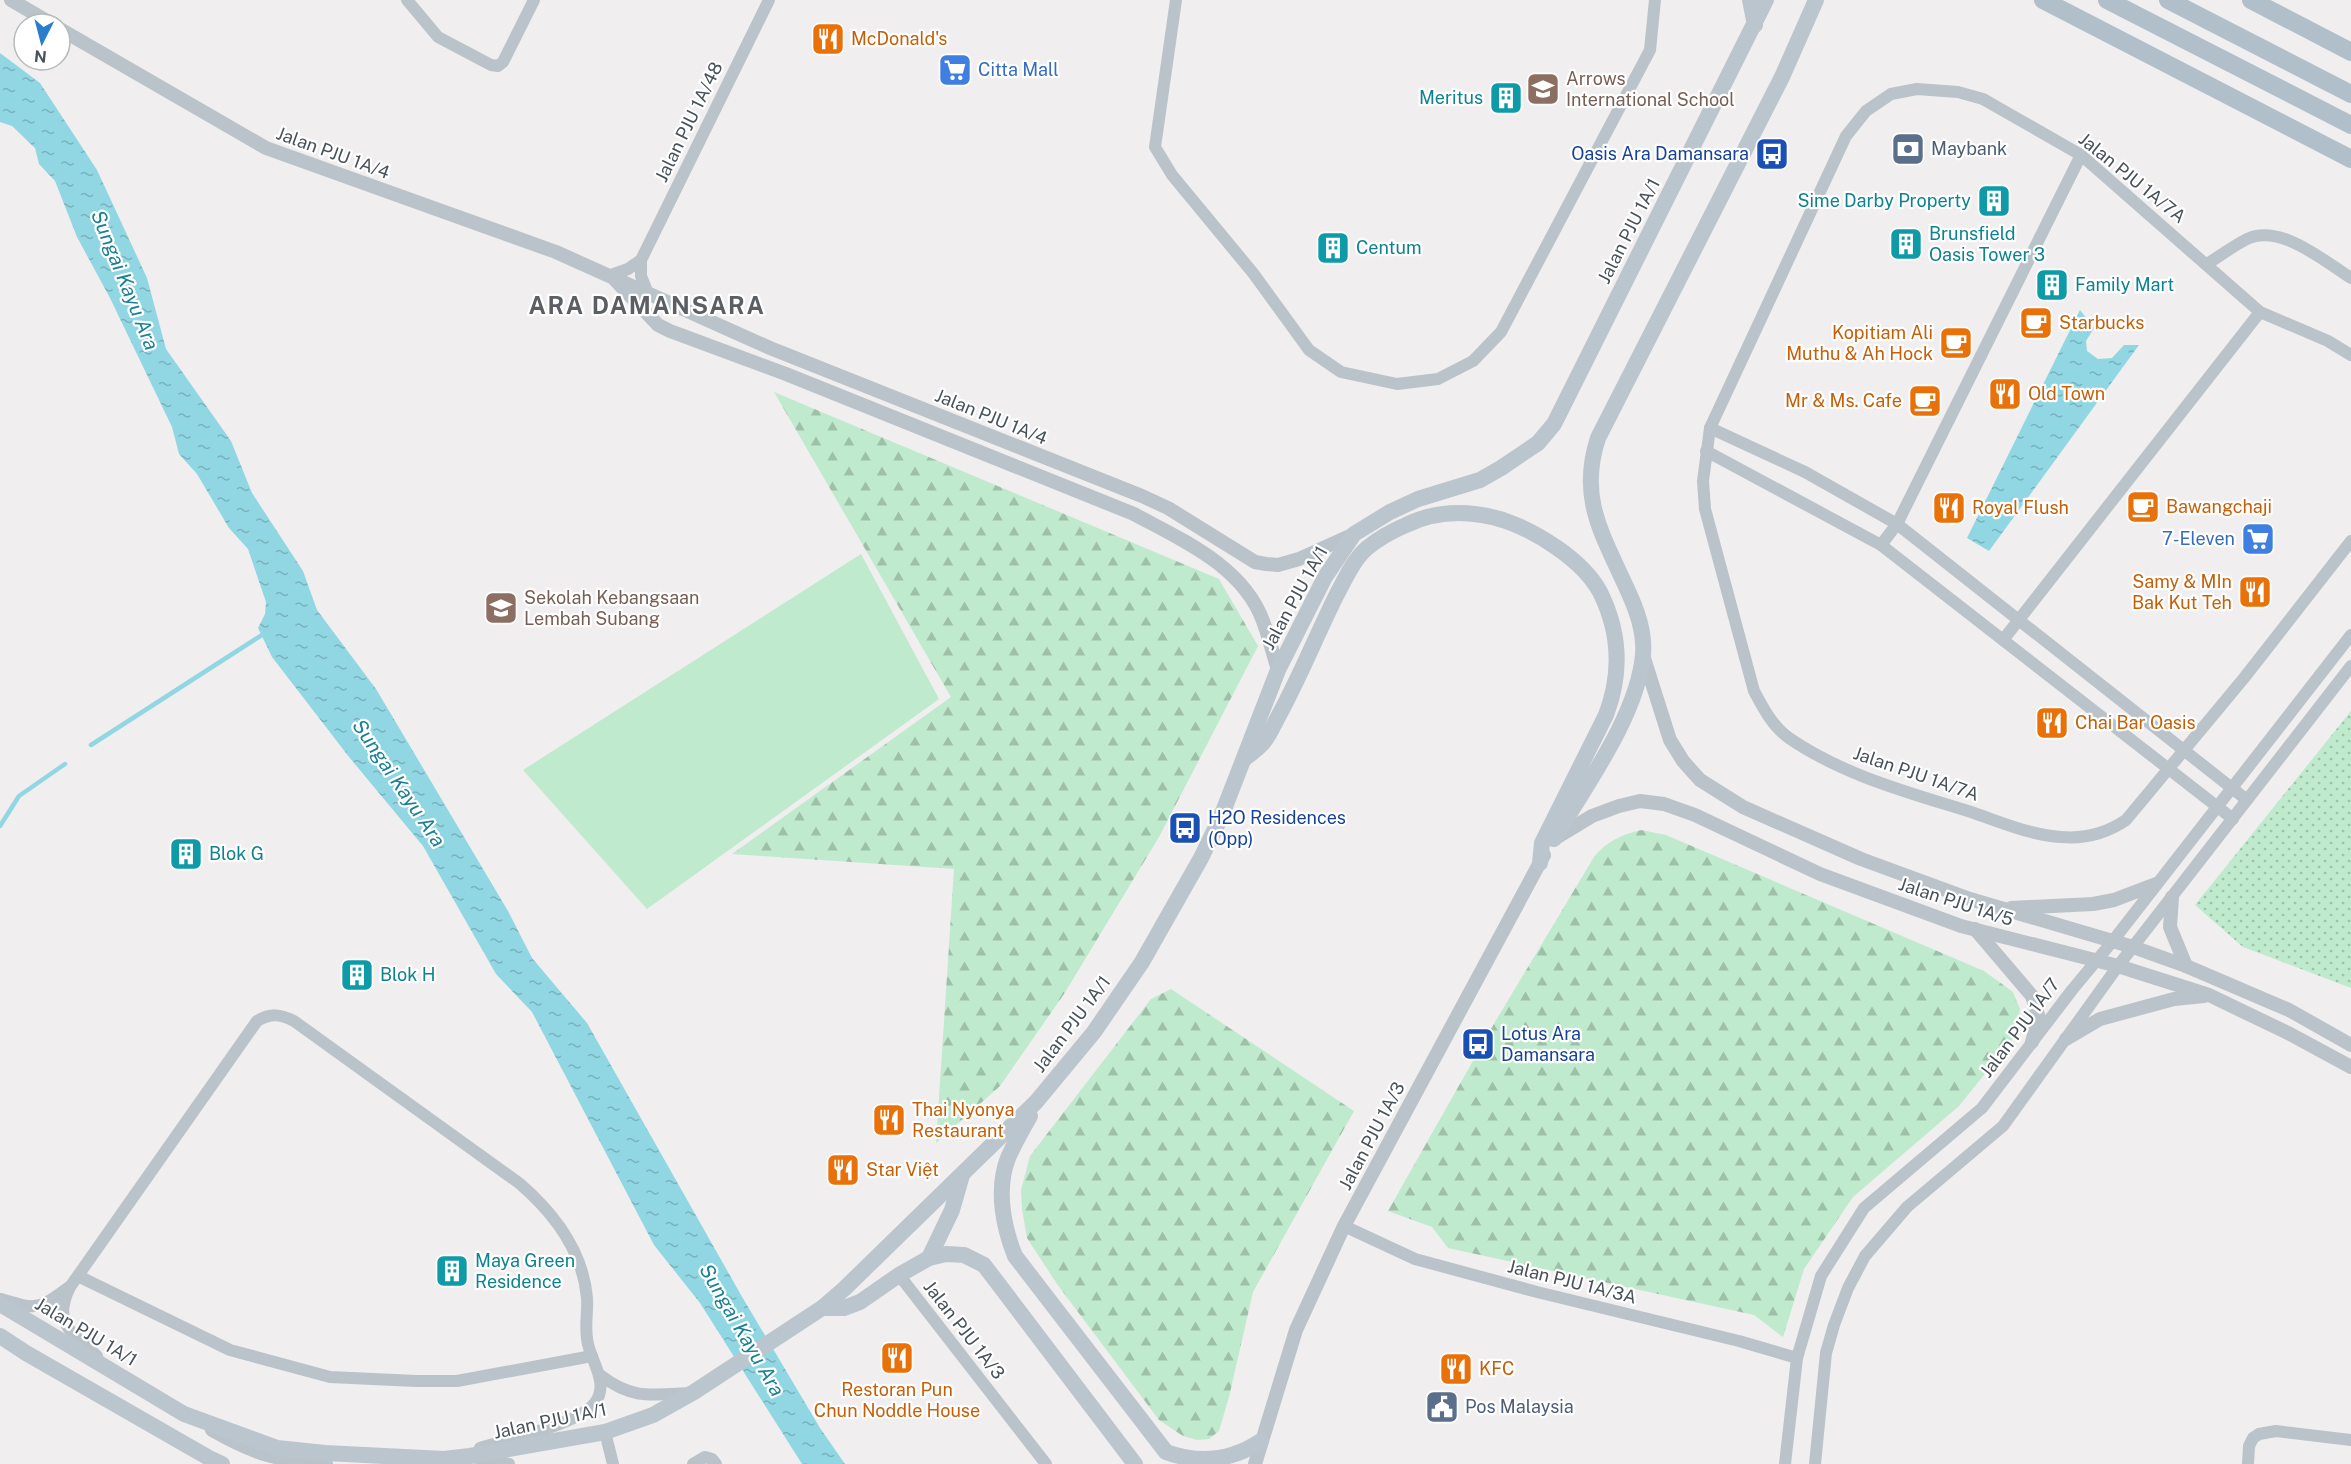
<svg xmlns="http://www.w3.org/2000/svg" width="2351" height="1464" viewBox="0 0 2351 1464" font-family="'Public Sans',sans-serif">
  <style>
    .grass { fill: url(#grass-dots) }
    .forest { fill: url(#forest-firs) }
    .park { fill: #c0eacd }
    .water { fill: url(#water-ripples) }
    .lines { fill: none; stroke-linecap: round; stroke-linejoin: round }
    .stream { stroke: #91d7e3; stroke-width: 4.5 }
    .minor { stroke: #bac3c9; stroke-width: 12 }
    .tertiary { stroke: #bac3c9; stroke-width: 14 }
    .secondary { stroke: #bbc5ce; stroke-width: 16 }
    .primary { stroke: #b0bfca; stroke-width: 18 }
    .labels { text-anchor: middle; stroke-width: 4.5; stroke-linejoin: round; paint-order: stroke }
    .food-label { font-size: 18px; fill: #c56008; stroke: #fff; text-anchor: start }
    .shop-label { font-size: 18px; fill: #366cbe; stroke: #fff; text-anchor: start }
    .education-label { font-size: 18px; fill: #785e54; stroke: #fff; text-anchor: start }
    .culture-label { font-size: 18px; fill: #0d838f; stroke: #fff; text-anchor: start }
    .street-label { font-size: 18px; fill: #485259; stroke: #fff }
    .service-label { font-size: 18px; fill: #4e5e75; stroke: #fff; text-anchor: start }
    .transit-label { font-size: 18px; fill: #164399; stroke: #fff; text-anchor: start }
    .water-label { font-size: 20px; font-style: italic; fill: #1a8193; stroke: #fff }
    .district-label { font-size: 24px; font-weight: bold; letter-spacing: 1.5px; fill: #5b5e62; stroke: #fff }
  </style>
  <defs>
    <pattern id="grass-dots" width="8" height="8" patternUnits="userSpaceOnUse" patternTransform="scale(1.5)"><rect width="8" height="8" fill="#c0eacd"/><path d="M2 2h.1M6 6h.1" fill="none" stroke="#9ec0a9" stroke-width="1.8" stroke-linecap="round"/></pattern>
    <pattern id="forest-firs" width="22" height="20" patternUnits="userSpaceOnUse" patternTransform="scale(1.5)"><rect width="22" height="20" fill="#c0eacd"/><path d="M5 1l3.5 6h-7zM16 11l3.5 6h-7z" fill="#9ec0a9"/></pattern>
    <pattern id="water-ripples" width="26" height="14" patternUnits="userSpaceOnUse" patternTransform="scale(1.5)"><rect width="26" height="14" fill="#91d7e3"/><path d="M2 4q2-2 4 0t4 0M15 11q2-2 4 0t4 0" fill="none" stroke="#78b1bb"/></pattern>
  </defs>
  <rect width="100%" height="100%" fill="#f0eeee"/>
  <path class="grass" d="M 2351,711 L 2351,988 L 2243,947 L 2195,905 Z"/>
  <g class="forest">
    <path d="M 774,392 L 1219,579 L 1258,646 L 1159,837 L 1064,994 L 1000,1086 L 936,1143 L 954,869 L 732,854 L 951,697 Z"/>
    <path d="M 1641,830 L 1666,835 L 1984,971 L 2013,992 L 2020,1009 L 2016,1035 L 1959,1106 L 1853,1197 L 1804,1269 L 1783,1337 L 1754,1315 L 1448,1248 L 1432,1227 L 1388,1211 L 1495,1022 L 1594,857 C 1607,841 1621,835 1641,830 Z"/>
    <path d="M 1171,989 L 1354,1111 L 1253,1292 L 1229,1397 L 1219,1431 L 1209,1439 L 1197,1440 L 1183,1436 L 1159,1420 L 1057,1284 L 1027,1238 L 1022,1209 L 1021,1190 L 1030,1156 L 1151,999 Z"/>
  </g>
  <path class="park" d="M 861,554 L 939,699 L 647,909 L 523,770 Z"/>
  <g class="water">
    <path d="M 0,53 L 40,83 L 97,170 L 147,278 L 166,349 L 231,441 L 252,493 L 303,571 L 317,610 L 376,689 L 508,911 L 532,958 L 587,1023 L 741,1295 L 820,1428 L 845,1464 L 802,1464 L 700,1303 L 654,1245 L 532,1012 L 496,974 L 423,846 L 349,757 L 272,657 L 258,628 L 265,614 L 266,602 L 248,549 L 229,528 L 197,474 L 179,454 L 172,427 L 110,298 L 77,237 L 55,181 L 39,164 L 35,148 L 12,126 L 0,122 Z"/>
    <path d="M 2080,310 L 2094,328 L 2086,341 L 2087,351 L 2098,359 L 2112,358 L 2124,345 L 2139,345 L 1989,551 L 1967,538 Z"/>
  </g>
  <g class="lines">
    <g class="stream">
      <path d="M 91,745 L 265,633"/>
      <path d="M 0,826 L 19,796 L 65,764"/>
    </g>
    <g class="minor">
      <path d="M 407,0 L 438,37 L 491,65 L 498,66 L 503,62 L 534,0"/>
      <path d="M 1176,0 L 1155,147 L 1172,175 L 1253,273 L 1309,350 L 1341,372 L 1397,384 L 1438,379 L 1473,361 L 1501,332 L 1650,50 L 1655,0"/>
      <path d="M 641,260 L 641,276 L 647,291"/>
      <path d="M 2207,264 C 2220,256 2233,246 2247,239 C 2280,223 2324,261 2351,278"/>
      <path d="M 611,275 L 628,269 L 641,260 L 769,0"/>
      <path d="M 2351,355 L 2328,341 L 2260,312 L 2081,155 L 1983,99 L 1958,92 L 1917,89 L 1891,94 L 1866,111 L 1846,136 L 1710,428 L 1703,481 L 1705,509 L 1754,691 C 1763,708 1773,727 1789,738 C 1844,776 1911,793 1974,813 C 2002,823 2031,835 2061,837 C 2084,839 2107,833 2126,820 L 2244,678 L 2351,541"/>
      <path d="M 1710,428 L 1805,472 L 1897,524 L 2247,800"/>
      <path d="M 1706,451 L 1881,545 L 2233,819"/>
      <path d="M 1881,545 L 1897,524 L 2081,155"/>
      <path d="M 2003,640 L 2260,312"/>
      <path d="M 1344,1226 L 1415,1259 L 1537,1292 L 1739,1341 L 1797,1358"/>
      <path d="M 899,1275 L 1046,1464"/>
      <path d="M 78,1276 L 230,1350 L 330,1377 L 416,1381 L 457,1381 L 592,1356"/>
      <path d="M 1,1299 C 37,1310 38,1310 69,1287"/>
      <path d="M 97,1356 C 72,1333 52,1323 70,1287 L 257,1021 C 271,1013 280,1014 294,1021 L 519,1183 C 554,1213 583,1251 587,1298 C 588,1314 584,1328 588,1344 C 592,1363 610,1385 594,1404 C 578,1424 506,1440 480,1448"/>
      <path d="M 600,1375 C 633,1400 651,1395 690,1393"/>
      <path d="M 605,1432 L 613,1464"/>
      <path d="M 477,1458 L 509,1464"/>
      <path d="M 693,1464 L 705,1457 L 712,1459 L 716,1464"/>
      <path d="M 1785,1464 L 1797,1358 L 1821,1276 L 1864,1208 L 1982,1108 L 2072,990 L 2112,942 L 2351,635"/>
      <path d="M 1815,1464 L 1826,1353 L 1834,1325 L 1848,1288 L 1865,1256 L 1907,1207 L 2003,1126 L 2118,966 L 2351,666"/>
      <path d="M 2248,1464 L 2249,1446 L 2253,1438 L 2259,1434 L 2276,1431 L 2351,1440"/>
    </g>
    <g class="tertiary">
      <path d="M 11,0 L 52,24"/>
      <path d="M 60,29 L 266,148 L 556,252 L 770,348 L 1142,496 L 1168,508 L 1255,562 L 1266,564 L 1278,565 L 1299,559 L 1354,534"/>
      <path d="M 616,281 L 658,325 L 670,331 L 786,374 L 1134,514 C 1182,540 1243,566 1263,621 C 1269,637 1273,654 1278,670"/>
      <path d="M 1643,655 L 1670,740 L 1683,761 L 1700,780 L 1743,807 L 1861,859 L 1970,899 L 2133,947 L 2186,966 L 2289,1010 L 2351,1045"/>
      <path d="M 1554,839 L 1592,816 L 1619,806 L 1640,801 L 1664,804 L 1695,815 L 1820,874 L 1961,926 L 2118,966 L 2209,995 L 2288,1033 L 2351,1067"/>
      <path d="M 2172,897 L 2170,927 L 2186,966"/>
      <path d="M 2011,908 L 2093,904 L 2114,900 L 2156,884"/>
      <path d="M 1975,929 L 2032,996 L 2039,1018 L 2032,1042"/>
      <path d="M 2066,1039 L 2100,1019 L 2174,999 L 2204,996"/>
      <path d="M 212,1430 C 256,1455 276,1460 326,1464"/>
      <path d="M 1255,1464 L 1296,1330 L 1344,1226 L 1544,855"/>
    </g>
    <g class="secondary">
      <path d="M 1750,0 L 1755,25"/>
      <path d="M 1244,759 C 1250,754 1257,750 1262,744 C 1269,737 1273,726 1278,717 C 1300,677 1317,634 1337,594 C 1345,579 1354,559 1367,548 C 1378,539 1392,531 1406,525 C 1437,510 1470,510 1503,520 C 1536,531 1583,560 1600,592 C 1620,632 1622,673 1606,715 L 1542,843 L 1540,863"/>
      <path d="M 1554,839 C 1585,786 1637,717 1643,655 C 1645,632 1637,610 1627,589 C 1603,535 1578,499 1598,438 L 1782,77 L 1816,0"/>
      <path d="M 1030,1116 C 1022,1130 1014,1144 1008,1158 C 996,1189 1003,1226 1015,1256 L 1166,1452 C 1199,1464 1231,1461 1261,1441"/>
      <path d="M 929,1258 L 952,1210 L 962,1175"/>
      <path d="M 0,1304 L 184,1414 L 277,1448 L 325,1453 L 444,1459 L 470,1456 L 605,1432 L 653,1415 L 694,1392 L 822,1308 L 844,1289 L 1036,1102 L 1094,1032 L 1142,962 L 1201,858 L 1221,817 L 1278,670 L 1325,577 L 1354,534 L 1390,512 L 1418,499 L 1480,480 L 1501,468 L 1538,443 L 1554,424 L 1766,0"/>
      <path d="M 822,1308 L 844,1308 L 860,1302 L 899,1275 L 929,1258 L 946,1254 L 964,1255 L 984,1265 L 1135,1464"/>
      <path d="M 0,1336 L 26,1353 L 209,1458 L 222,1464"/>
    </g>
    <g class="primary">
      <path d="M 2043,0 L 2351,159"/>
      <path d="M 2107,0 L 2351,125"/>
      <path d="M 2168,0 L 2351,94"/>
      <path d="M 2251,0 L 2351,52"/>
    </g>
  </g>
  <defs>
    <symbol id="restaurant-square" viewBox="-11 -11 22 22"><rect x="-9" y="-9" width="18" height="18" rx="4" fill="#e8710a" stroke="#fff"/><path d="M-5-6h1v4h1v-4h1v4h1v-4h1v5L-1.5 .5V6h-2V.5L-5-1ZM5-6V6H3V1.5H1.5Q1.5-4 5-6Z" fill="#fff"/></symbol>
    <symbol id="supermarket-square" viewBox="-11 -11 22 22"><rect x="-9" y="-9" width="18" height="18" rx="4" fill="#3f7fe0" stroke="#fff"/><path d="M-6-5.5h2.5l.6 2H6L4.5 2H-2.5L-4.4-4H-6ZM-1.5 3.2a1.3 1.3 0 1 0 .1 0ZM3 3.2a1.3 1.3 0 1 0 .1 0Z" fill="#fff"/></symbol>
    <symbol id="school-square" viewBox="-11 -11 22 22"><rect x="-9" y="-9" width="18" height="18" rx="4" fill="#8d6e63" stroke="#fff"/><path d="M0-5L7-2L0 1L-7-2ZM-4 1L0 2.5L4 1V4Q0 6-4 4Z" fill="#fff"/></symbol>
    <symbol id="building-square" viewBox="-11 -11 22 22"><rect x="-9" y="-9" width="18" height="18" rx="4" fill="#0f9aa8" stroke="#fff"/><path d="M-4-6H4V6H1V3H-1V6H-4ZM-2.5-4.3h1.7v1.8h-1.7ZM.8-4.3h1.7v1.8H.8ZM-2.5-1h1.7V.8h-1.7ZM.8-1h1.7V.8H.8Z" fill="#fff"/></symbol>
    <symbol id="bank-square" viewBox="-11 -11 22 22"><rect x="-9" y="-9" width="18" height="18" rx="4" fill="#5c6f8a" stroke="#fff"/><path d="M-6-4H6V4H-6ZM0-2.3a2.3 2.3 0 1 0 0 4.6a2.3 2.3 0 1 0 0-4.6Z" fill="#fff"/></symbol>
    <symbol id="bus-square" viewBox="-11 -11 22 22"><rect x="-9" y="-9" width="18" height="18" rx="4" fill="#1a4fb4" stroke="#fff"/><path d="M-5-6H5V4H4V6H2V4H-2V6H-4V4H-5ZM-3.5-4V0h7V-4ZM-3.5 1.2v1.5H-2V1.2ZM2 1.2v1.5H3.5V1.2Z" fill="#fff"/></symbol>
    <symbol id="cafe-square" viewBox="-11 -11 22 22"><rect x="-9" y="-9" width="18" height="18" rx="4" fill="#e8710a" stroke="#fff"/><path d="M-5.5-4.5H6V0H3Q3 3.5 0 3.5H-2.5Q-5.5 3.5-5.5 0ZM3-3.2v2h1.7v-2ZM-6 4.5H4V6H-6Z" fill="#fff"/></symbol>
    <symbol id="civic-square" viewBox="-11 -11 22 22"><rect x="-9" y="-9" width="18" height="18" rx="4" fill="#5c6f8a" stroke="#fff"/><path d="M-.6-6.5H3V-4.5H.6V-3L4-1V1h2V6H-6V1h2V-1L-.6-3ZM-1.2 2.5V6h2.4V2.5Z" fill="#fff"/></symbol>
  </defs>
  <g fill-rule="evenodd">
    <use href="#restaurant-square" x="809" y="20" width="38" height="38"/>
    <use href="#supermarket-square" x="936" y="51" width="38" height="38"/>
    <use href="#school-square" x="1524" y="70" width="38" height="38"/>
    <use href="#building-square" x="1487" y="79" width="38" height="38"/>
    <use href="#bank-square" x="1889" y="130" width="38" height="38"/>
    <use href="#bus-square" x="1753" y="135" width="38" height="38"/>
    <use href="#building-square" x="1975" y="182" width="38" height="38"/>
    <use href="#building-square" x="1887" y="225" width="38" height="38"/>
    <use href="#building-square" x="1314" y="229" width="38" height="38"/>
    <use href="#building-square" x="2033" y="266" width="38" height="38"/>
    <use href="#cafe-square" x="2017" y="304" width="38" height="38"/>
    <use href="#cafe-square" x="1937" y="324" width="38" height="38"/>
    <use href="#restaurant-square" x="1986" y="375" width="38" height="38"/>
    <use href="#cafe-square" x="1906" y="382" width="38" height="38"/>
    <use href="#cafe-square" x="2124" y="488" width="38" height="38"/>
    <use href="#restaurant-square" x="1930" y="489" width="38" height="38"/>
    <use href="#supermarket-square" x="2239" y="520" width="38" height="38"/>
    <use href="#restaurant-square" x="2236" y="573" width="38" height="38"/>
    <use href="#school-square" x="482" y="589" width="38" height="38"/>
    <use href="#restaurant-square" x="2033" y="704" width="38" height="38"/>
    <use href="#bus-square" x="1166" y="809" width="38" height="38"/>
    <use href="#building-square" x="167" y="835" width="38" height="38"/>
    <use href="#building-square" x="338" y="956" width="38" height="38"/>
    <use href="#bus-square" x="1459" y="1025" width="38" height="38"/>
    <use href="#restaurant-square" x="870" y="1101" width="38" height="38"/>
    <use href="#restaurant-square" x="824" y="1151" width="38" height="38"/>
    <use href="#building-square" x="433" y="1252" width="38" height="38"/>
    <use href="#restaurant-square" x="878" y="1339" width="38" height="38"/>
    <use href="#restaurant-square" x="1437" y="1350" width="38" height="38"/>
    <use href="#civic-square" x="1423" y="1388" width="38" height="38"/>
  </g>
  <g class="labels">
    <g class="food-label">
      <text x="851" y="45">McDonald's</text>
      <text x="2059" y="329">Starbucks</text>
      <text x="1933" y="339" text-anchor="end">Kopitiam Ali<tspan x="1933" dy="21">Muthu &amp; Ah Hock</tspan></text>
      <text x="2028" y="400">Old Town</text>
      <text x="1902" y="407" text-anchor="end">Mr &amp; Ms. Cafe</text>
      <text x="2166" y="513">Bawangchaji</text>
      <text x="1972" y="514">Royal Flush</text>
      <text x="2232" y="588" text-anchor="end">Samy &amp; MIn<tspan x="2232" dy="21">Bak Kut Teh</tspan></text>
      <text x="2075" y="729">Chai Bar Oasis</text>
      <text x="912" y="1116">Thai Nyonya<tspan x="912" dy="21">Restaurant</tspan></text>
      <text x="866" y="1176">Star Việt</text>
      <text x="1479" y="1375">KFC</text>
      <text x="897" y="1396" text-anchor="middle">Restoran Pun<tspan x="897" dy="21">Chun Noddle House</tspan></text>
    </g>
    <g class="shop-label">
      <text x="978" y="76">Citta Mall</text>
      <text x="2235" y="545" text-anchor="end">7-Eleven</text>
    </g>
    <g class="education-label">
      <text x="1566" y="85">Arrows<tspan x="1566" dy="21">International School</tspan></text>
      <text x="524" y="604">Sekolah Kebangsaan<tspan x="524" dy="21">Lembah Subang</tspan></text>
    </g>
    <g class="culture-label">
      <text x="1483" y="104" text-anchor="end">Meritus</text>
      <text x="1971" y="207" text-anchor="end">Sime Darby Property</text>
      <text x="1929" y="240">Brunsfield<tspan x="1929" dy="21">Oasis Tower 3</tspan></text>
      <text x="1356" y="254">Centum</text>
      <text x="2075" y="291">Family Mart</text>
      <text x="209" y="860">Blok G</text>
      <text x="380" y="981">Blok H</text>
      <text x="475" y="1267">Maya Green<tspan x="475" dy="21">Residence</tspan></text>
    </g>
    <g class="street-label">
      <text transform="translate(689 122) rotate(-64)" y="6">Jalan PJU 1A/48</text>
      <text transform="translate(333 153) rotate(20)" y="6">Jalan PJU 1A/4</text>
      <text transform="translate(2132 178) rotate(39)" y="6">Jalan PJU 1A/7A</text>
      <text transform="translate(1629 231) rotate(-63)" y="6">Jalan PJU 1A/1</text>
      <text transform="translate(991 417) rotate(22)" y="6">Jalan PJU 1A/4</text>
      <text transform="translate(1295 598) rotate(-61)" y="6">Jalan PJU 1A/1</text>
      <text transform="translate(1916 774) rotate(19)" y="6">Jalan PJU 1A/7A</text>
      <text transform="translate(1956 902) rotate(18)" y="6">Jalan PJU 1A/5</text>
      <text transform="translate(1072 1024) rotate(-53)" y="6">Jalan PJU 1A/1</text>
      <text transform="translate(2020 1028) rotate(-53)" y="6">Jalan PJU 1A/7</text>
      <text transform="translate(1372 1136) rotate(-62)" y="6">Jalan PJU 1A/3</text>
      <text transform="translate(1572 1282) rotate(14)" y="6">Jalan PJU 1A/3A</text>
      <text transform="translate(964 1330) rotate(52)" y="6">Jalan PJU 1A/3</text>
      <text transform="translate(86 1332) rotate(31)" y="6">Jalan PJU 1A/1</text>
      <text transform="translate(550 1421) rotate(-12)" y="6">Jalan PJU 1A/1</text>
    </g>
    <g class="service-label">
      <text x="1931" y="155">Maybank</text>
      <text x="1465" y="1413">Pos Malaysia</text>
    </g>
    <g class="transit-label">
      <text x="1749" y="160" text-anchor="end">Oasis Ara Damansara</text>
      <text x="1208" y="824">H2O Residences<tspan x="1208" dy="21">(Opp)</tspan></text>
      <text x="1501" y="1040">Lotus Ara<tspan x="1501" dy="21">Damansara</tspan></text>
    </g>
    <g class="water-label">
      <text transform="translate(125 280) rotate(68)" y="7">Sungai Kayu Ara</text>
      <text transform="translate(399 783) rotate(56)" y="7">Sungai Kayu Ara</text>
      <text transform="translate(742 1330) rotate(60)" y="7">Sungai Kayu Ara</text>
    </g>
    <g class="district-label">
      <text x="647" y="314">ARA DAMANSARA</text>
    </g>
  </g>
  <g transform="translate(42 42) rotate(186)"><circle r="28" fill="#ffffff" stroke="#b6babd" stroke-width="1.5"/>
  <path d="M0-4.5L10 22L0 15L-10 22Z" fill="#2a7ccd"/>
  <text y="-9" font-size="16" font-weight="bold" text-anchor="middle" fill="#485259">N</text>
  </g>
</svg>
